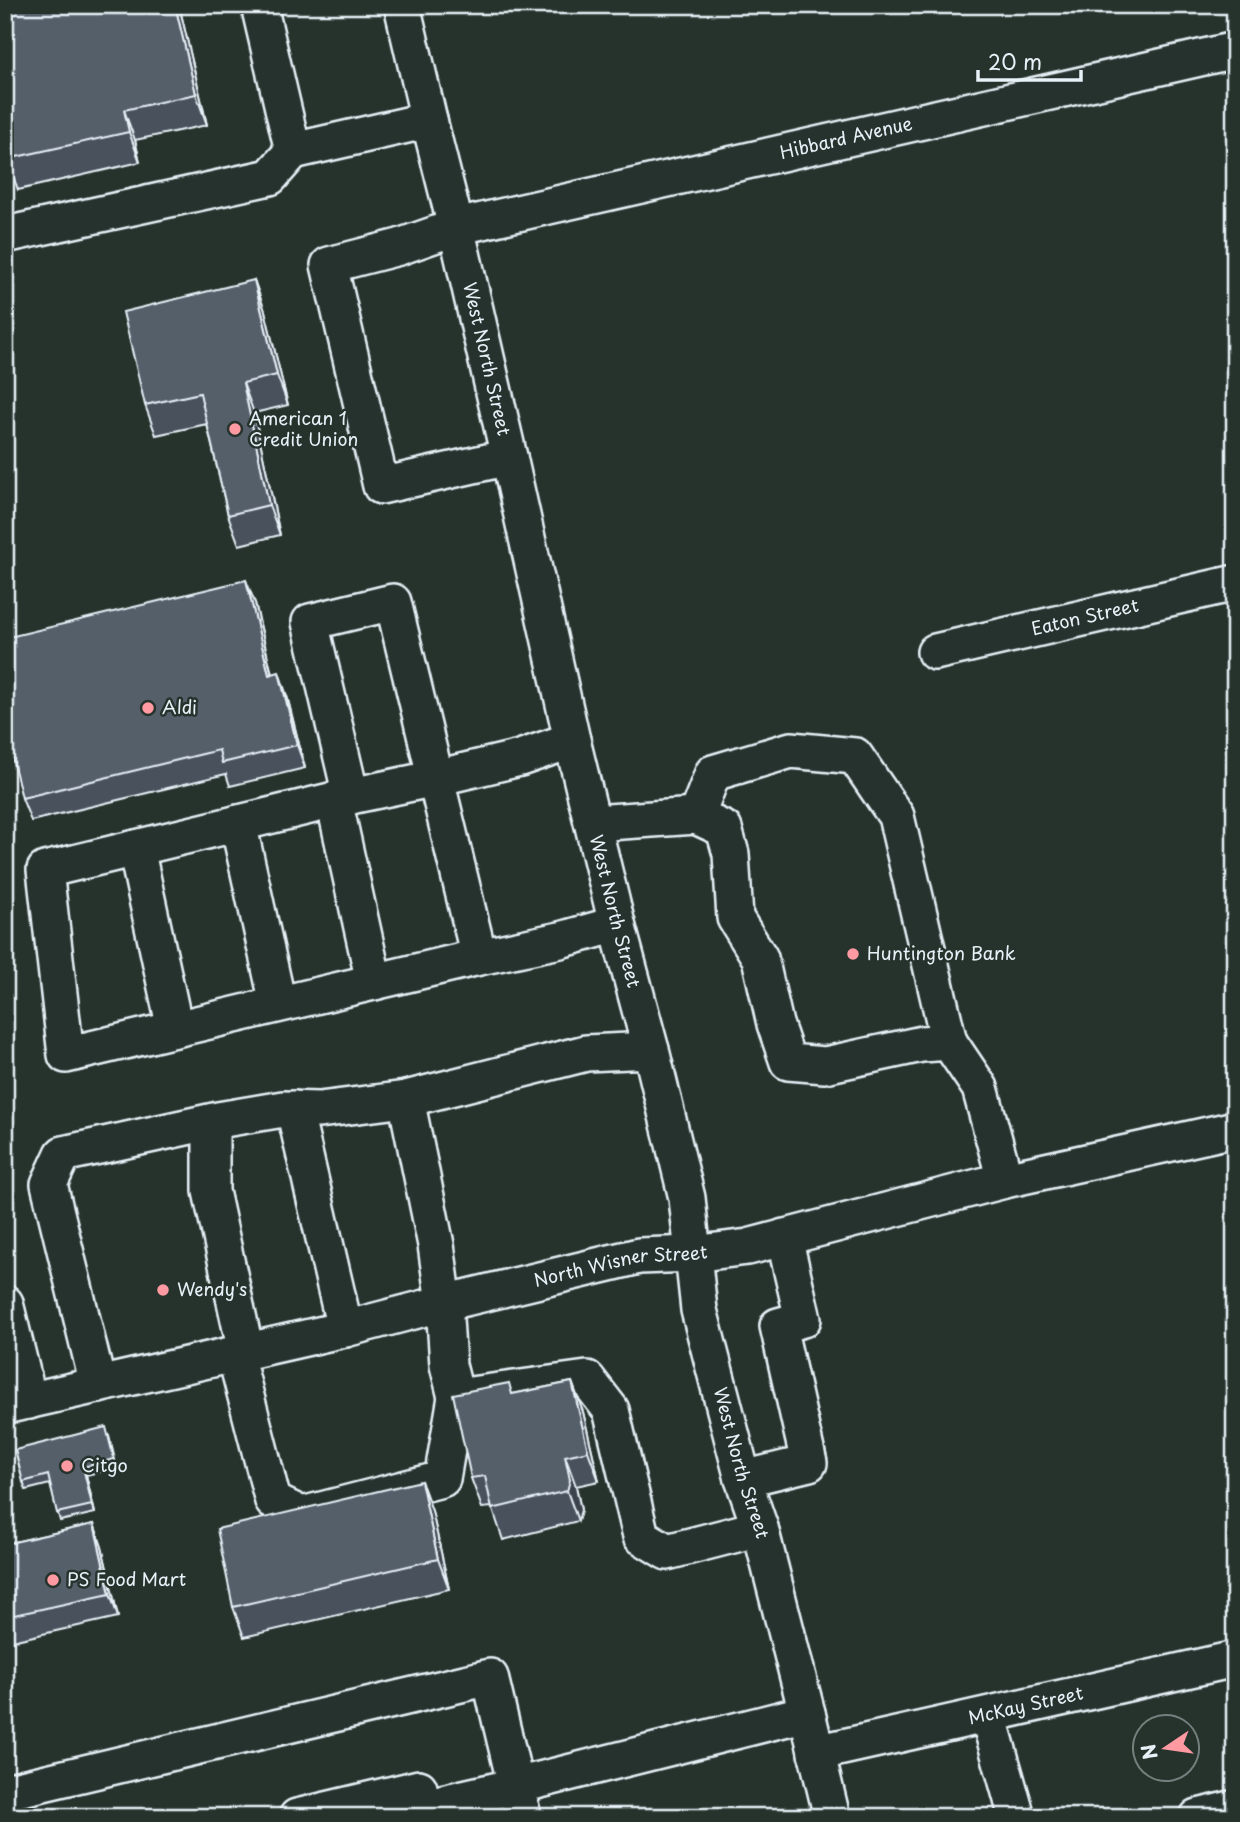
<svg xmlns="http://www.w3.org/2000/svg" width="1240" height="1822" viewBox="0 0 1240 1822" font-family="'Playpen Sans',sans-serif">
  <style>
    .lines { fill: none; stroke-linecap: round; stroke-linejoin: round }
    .minor-casing { stroke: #e8f1f8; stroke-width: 40 }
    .minor { stroke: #26332d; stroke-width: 35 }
    .wall { fill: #48515c; stroke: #e8f1f8; stroke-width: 2 }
    .shaded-wall { fill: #3b424b; stroke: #e8f1f8; stroke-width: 2 }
    .building { fill: #545e6b; stroke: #e8f1f8; stroke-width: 2 }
    .poi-dot { fill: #ff9aa2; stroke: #26332d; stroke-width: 2.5 }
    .labels { text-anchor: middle; stroke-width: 5; stroke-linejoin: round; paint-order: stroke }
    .street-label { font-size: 18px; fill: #e8f1f8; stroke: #26332d }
    .poi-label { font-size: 18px; fill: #e8f1f8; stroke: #26332d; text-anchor: start }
  </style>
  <rect width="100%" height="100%" fill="#26332d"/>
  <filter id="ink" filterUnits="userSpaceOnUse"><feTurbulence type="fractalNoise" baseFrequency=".0143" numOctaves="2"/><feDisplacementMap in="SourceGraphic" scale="14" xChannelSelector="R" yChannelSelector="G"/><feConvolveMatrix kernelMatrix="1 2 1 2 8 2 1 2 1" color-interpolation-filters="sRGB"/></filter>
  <g filter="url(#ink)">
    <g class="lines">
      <defs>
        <g id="minor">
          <path id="s1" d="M 402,5 L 429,120 L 456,227 L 509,457 L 572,740 L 617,924 L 651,1050 L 687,1198 L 699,1310 L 743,1479 L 760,1528 L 807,1713 L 832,1817"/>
          <path d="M 293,151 L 429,120"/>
          <path d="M 5,235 L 270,177 L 293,151 L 259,5"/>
          <path id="s2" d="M 509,457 L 381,486 L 329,265 L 399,247 L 456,227 L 1235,50"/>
          <path id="s3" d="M 935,652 L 1235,583"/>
          <path d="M 572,740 L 520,758 L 436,778 L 351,796 L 45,870 L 66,1055 L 479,957 L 560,940 L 617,924"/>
          <path d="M 351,796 L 310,622 L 393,602 L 479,957"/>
          <path d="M 334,800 L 374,982"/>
          <path d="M 696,816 L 713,773 L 791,750 L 855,756 L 896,816 L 949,1042"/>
          <path d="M 238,823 L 278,1004"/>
          <path d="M 593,823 L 696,816 L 724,829 L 731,854 L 735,918 L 760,958 L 775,1024 L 788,1062 L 825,1065 L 922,1044 L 949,1042 L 980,1088 L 1005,1180"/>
          <path d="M 136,848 L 175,1029"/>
          <path d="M 294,1109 L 345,1329"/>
          <path d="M 211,1122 L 211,1191 L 246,1352"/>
          <path d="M 5,1303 L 29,1401"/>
          <path d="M 235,1354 L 273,1501 L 302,1515 L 442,1479 L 456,1397 L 448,1365 L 444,1303 L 436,1245 L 406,1099"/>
          <path d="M 98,1385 L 49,1184 L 63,1154 L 218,1120 L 283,1109 L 319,1110 L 406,1099 L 586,1053 L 651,1050"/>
          <path d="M 463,1396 L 587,1379 L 611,1410 L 641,1536 L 667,1552 L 760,1528"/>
          <path id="s4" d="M 5,1406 L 345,1329 L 444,1303 L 639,1256 L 693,1254 L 748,1247 L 1005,1180 L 1235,1129"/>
          <path d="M 743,1479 L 809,1463 L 778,1326 L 803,1319 L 784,1237"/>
          <path d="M 988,1715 L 1017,1817"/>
          <path id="s5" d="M 816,1753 L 1235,1659"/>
          <path d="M 5,1792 L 490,1677 L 516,1786 L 807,1713"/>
          <path d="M 297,1817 L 419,1788 L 424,1807"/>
          <path d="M 426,1817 L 424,1807 L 516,1786 L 523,1817"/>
          <path d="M 1198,1817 L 1235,1808"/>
        </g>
      </defs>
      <use href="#minor" class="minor-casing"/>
      <use href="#minor" class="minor"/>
    </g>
    <g class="wall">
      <path d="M 5,5 L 179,5 L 207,125 L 135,140 L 140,162 L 18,190 L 7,159 Z"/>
      <path d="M 254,280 L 265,311 L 288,405 L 254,413 L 280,535 L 239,545 L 228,515 L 207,424 L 156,435 L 145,405 Z"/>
      <path d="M 255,603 L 272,674 L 287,696 L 305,768 L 230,786 L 226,774 L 31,821 L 22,798 Z"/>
      <path d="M 572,1382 L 583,1412 L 599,1481 L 576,1486 L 581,1510 L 578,1521 L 503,1540 L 492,1507 L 482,1508 L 471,1478 L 513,1394 Z"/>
      <path d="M 109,1435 L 117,1468 L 86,1475 L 95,1513 L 60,1521 L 50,1484 L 26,1490 L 23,1482 Z"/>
      <path d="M 421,1481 L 432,1511 L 449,1589 L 244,1637 L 233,1607 Z"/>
      <path d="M 94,1524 L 102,1547 L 118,1617 L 7,1642 L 5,1638 L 5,1544 Z"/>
    </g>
    <g class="shaded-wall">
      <path d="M 175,5 L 179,5 L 207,125 L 196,94 Z"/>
      <path d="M 124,110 L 135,140 L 140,162 L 129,132 Z"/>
      <path d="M 254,280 L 265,311 L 288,405 L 277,375 Z"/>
      <path d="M 243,383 L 254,413 L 280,535 L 269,505 Z"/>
      <path d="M 246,580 L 255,603 L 277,698 L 269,675 Z"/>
      <path d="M 279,672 L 287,696 L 305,768 L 297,745 Z"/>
      <path d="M 572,1382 L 583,1412 L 599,1481 L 588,1451 Z"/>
      <path d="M 565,1456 L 576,1486 L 581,1510 L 578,1521 L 567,1491 Z"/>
      <path d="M 83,1467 L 86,1475 L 95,1513 L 92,1505 Z"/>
      <path d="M 421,1481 L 432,1511 L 449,1589 L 438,1559 Z"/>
      <path d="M 94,1524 L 102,1547 L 118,1617 L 110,1594 Z"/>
    </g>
    <g class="building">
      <path d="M 5,5 L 175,5 L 196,94 L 124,110 L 129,132 L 7,159 L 5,151 Z"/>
      <path d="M 254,280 L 277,375 L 243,383 L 269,505 L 228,515 L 200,393 L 145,405 L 123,312 Z"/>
      <path d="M 246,580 L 269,675 L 279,672 L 297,745 L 222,763 L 219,750 L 22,798 L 5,729 L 5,638 Z"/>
      <path d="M 572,1382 L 588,1451 L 565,1456 L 570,1480 L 567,1491 L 492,1509 L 485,1476 L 471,1478 L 453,1394 L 509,1383 L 512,1394 Z"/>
      <path d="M 106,1427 L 114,1459 L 83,1467 L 92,1505 L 57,1513 L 48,1475 L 23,1482 L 15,1450 Z"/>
      <path d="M 421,1481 L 438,1559 L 233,1607 L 217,1529 Z"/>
      <path d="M 94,1524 L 110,1594 L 5,1617 L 5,1544 Z"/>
    </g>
  </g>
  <g class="poi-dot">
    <circle cx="235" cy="429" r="7"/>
    <circle cx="148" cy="708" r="7"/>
    <circle cx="853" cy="954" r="7"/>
    <circle cx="163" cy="1290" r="7"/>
    <circle cx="67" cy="1466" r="7"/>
    <circle cx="53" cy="1580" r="7"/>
  </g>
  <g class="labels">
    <g class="street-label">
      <text dy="6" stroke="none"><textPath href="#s2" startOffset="891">Hibbard Avenue</textPath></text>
      <text dy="6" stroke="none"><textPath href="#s1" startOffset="364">West North Street</textPath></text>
      <text dy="6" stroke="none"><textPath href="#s3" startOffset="154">Eaton Street</textPath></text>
      <text dy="6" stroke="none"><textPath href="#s1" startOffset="931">West North Street</textPath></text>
      <text dy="6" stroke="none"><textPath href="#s4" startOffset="632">North Wisner Street</textPath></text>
      <text dy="6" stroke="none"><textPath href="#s1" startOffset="1498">West North Street</textPath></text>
      <text dy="6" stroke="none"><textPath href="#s5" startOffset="215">McKay Street</textPath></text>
    </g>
    <g class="poi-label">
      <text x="249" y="425">American 1<tspan x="249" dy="21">Credit Union</tspan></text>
      <text x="162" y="714">Aldi</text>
      <text x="867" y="960">Huntington Bank</text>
      <text x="177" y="1296">Wendy's</text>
      <text x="81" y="1472">Citgo</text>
      <text x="67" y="1586">PS Food Mart</text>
    </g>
  </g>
  <rect width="1240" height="1822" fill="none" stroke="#26332d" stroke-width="28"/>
  <rect x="14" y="14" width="1212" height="1794" fill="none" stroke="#e8f1f8" stroke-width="2.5" filter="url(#ink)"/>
  <g transform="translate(1166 1748) rotate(257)"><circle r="33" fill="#26332d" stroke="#747f7e" stroke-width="2"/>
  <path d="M0-5L12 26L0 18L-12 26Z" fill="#ff9aa2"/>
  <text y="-10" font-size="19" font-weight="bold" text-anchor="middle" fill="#e8f1f8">N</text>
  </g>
  <path d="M978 70v10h103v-10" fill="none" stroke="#e8f1f8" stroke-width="3.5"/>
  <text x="988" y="70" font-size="21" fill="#e8f1f8" stroke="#26332d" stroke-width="5" paint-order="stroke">20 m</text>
</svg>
